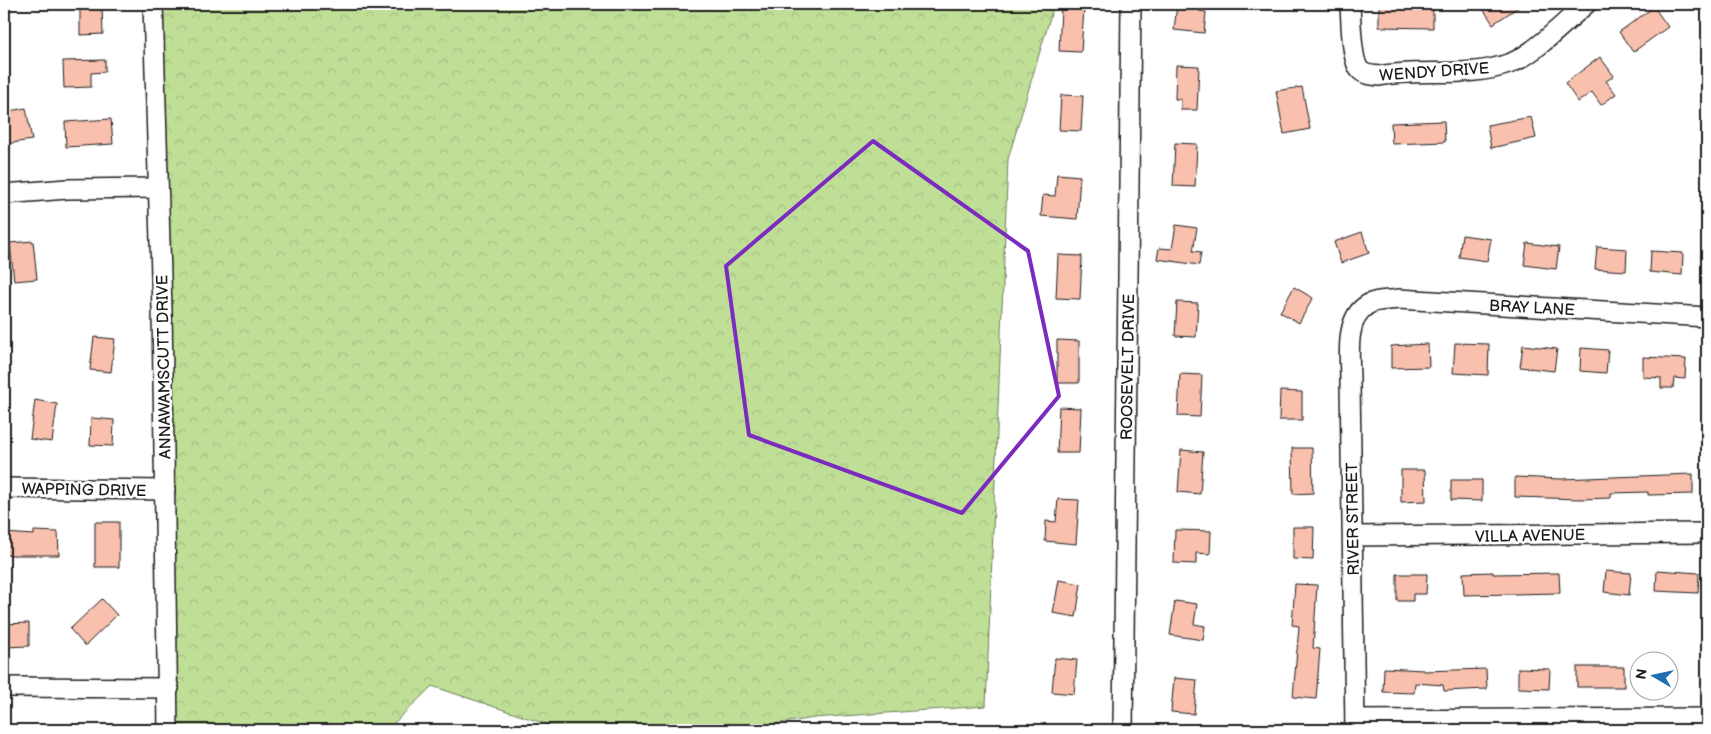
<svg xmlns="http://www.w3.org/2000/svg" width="1711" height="734" viewBox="0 0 1711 734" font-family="'Balsamiq Sans',sans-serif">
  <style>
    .forest { fill: url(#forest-crowns); stroke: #6e7e5a }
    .building { fill: #f9c0ae; stroke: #1c1c1c }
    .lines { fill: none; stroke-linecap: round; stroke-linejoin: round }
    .minor-casing { stroke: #1c1c1c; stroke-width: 22 }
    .minor { stroke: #fff; stroke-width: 19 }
    .marked { fill: none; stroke: #7b2cbf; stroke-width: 4; stroke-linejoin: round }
    .labels { text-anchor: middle; stroke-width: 5; stroke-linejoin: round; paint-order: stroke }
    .street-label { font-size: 16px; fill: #1c1c1c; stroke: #fff }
  </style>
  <defs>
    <pattern id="forest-crowns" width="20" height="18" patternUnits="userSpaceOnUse" patternTransform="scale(1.25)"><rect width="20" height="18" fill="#bfdf97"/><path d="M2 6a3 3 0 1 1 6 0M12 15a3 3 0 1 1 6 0" fill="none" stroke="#a4bf82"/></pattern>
  </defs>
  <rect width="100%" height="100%" fill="#fff"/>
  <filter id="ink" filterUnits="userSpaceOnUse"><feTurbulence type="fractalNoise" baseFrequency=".02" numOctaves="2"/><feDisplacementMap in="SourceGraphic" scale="10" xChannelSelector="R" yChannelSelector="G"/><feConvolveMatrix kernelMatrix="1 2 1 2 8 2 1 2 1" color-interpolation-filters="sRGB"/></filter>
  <g filter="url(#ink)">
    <path class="forest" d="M 156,4 L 1054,4 L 1008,159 L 986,706 L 814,718 L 738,730 L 592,730 L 552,726 L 432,686 L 387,730 L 176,730 Z"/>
    <g class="building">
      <path d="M 1177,4 L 1200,4 L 1199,11 L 1206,12 L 1204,33 L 1174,30 Z"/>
      <path d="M 1379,4 L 1433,5 L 1433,28 L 1379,27 Z"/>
      <path d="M 1480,4 L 1523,4 L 1493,24 Z"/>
      <path d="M 102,7 L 103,34 L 80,35 L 80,8 Z"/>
      <path d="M 1654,7 L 1668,27 L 1633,52 L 1619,32 Z"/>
      <path d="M 1061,8 L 1084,9 L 1081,52 L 1059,51 Z"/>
      <path d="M 1600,57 L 1614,76 L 1606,81 L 1616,94 L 1601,105 L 1592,92 L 1578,102 L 1565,83 Z"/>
      <path d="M 105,60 L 105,72 L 91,73 L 91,87 L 64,88 L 63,61 Z"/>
      <path d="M 1176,65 L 1199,66 L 1197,110 L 1181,110 L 1181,99 L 1175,99 Z"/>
      <path d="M 1302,87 L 1310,129 L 1284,134 L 1276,91 Z"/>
      <path d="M 1061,95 L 1083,96 L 1081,131 L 1059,130 Z"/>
      <path d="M 26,108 L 32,140 L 5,144 L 4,112 Z"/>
      <path d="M 1531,117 L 1536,138 L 1491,148 L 1487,125 Z"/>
      <path d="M 111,119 L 113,144 L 66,147 L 65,122 Z"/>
      <path d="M 1444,121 L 1445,142 L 1392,144 L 1391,123 Z"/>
      <path d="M 1175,143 L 1197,144 L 1195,187 L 1173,186 Z"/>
      <path d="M 1057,174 L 1080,176 L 1077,219 L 1041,216 L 1043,195 L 1055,196 Z"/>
      <path d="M 1176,225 L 1197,228 L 1193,251 L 1201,252 L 1199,265 L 1157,259 L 1159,248 L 1172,249 Z"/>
      <path d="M 1362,232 L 1369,253 L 1341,263 L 1334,242 Z"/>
      <path d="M 1462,235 L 1491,239 L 1487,261 L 1459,257 Z"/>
      <path d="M 33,241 L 37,279 L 14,281 L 10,243 Z"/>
      <path d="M 1527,243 L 1559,247 L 1556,269 L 1524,265 Z"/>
      <path d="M 1597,247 L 1627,249 L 1626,271 L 1595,269 Z"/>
      <path d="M 1651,251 L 1683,253 L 1682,275 L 1650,272 Z"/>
      <path d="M 1058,255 L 1082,256 L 1080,299 L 1056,298 Z"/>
      <path d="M 1294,287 L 1313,298 L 1299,323 L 1280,312 Z"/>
      <path d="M 1177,302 L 1198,303 L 1196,337 L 1175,336 Z"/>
      <path d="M 94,337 L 115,339 L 111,372 L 90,370 Z"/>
      <path d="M 1057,340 L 1079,341 L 1079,383 L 1057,383 Z"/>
      <path d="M 1455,343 L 1489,344 L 1488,375 L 1453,373 Z"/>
      <path d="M 1428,344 L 1429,367 L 1391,368 L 1391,346 Z"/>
      <path d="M 1523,345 L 1557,349 L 1554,371 L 1520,367 Z"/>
      <path d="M 1581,348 L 1608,350 L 1606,373 L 1580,371 Z"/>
      <path d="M 1643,357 L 1686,359 L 1685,379 L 1674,378 L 1673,388 L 1661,388 L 1661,378 L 1643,377 Z"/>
      <path d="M 1180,374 L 1202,375 L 1200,417 L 1178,416 Z"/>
      <path d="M 1280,391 L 1302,392 L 1302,420 L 1279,420 Z"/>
      <path d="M 35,400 L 57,404 L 52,442 L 30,439 Z"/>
      <path d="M 1059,407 L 1081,408 L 1079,453 L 1057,453 Z"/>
      <path d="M 91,418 L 114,420 L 113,446 L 90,445 Z"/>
      <path d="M 1292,448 L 1312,448 L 1313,493 L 1293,494 Z"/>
      <path d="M 1181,450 L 1203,452 L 1200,494 L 1178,492 Z"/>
      <path d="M 1401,470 L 1425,470 L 1426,501 L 1401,502 Z"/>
      <path d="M 1693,474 L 1693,494 L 1648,495 L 1648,492 L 1611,493 L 1611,498 L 1581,499 L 1515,497 L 1515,477 L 1560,479 Z"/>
      <path d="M 1451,480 L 1482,480 L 1482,501 L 1451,500 Z"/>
      <path d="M 1058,499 L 1079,500 L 1076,544 L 1045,541 L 1046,521 L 1056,522 Z"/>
      <rect x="95" y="522" width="24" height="45"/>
      <path d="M 1293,527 L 1314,527 L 1313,560 L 1293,559 Z"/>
      <path d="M 1175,530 L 1211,531 L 1210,554 L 1196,553 L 1196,564 L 1174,563 Z"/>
      <path d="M 34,531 L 58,532 L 59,555 L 4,555 L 4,533 L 34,535 Z"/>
      <path d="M 1657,570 L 1699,573 L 1698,593 L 1656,591 Z"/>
      <path d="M 1606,571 L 1631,573 L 1629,595 L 1604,592 Z"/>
      <path d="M 1493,572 L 1493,574 L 1559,573 L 1560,593 L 1464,595 L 1463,573 Z"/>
      <path d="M 1397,574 L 1427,574 L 1426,594 L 1413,594 L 1413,601 L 1397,601 Z"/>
      <path d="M 1059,580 L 1081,584 L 1076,617 L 1053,613 Z"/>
      <path d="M 1295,584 L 1317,585 L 1313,648 L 1320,649 L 1316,699 L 1293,697 L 1299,626 L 1292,625 Z"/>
      <path d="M 102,599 L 117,615 L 85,646 L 70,629 Z"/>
      <path d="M 1175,601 L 1197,604 L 1194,624 L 1205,626 L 1203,640 L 1170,635 Z"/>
      <path d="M 29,623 L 29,646 L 4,647 L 4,624 Z"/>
      <path d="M 1055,658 L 1077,660 L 1074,694 L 1052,692 Z"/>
      <rect x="1577" y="667" width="47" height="20"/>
      <path d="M 1384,668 L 1424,670 L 1424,671 L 1486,669 L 1487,689 L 1444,691 L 1443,685 L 1415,683 L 1414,693 L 1383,692 Z"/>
      <path d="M 1518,668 L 1550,669 L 1549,689 L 1518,688 Z"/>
      <path d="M 1174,678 L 1197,680 L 1194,714 L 1171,712 Z"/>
    </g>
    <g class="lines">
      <defs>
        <g id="minor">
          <path d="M 153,4 L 162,310 L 168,730"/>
          <path d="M 1350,4 C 1351,19 1351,60 1360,70 C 1364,75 1373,75 1379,76 C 1422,68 1469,79 1511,63 C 1533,55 1567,20 1586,4"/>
          <path d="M 4,194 L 67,189 L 158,188"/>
          <path d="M 4,488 L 165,490"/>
          <path d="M 1353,536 L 1707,533"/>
          <path d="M 4,687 L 169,688"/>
          <path d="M 1355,720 L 1707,718"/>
          <path d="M 1123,730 L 1131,4"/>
          <path d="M 1355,730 L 1350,381 C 1350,358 1344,319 1367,305 C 1376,299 1388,301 1398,299 L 1707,317"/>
        </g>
      </defs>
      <use href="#minor" class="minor-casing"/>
      <use href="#minor" class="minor"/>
    </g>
  </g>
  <path class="marked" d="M 873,141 L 1028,251 L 1059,396 L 962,513 L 749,435 L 726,266 Z"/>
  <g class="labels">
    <g class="street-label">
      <text transform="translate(1434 71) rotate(-4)" y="6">WENDY DRIVE</text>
      <text transform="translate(1532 307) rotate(3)" y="6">BRAY LANE</text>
      <text transform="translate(163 367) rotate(-91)" y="6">ANNAWAMSCUTT DRIVE</text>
      <text transform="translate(1127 367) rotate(-89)" y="6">ROOSEVELT DRIVE</text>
      <text transform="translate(84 489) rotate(1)" y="6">WAPPING DRIVE</text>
      <text transform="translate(1352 519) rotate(-91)" y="6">RIVER STREET</text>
      <text transform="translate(1530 535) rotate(-1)" y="6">VILLA AVENUE</text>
    </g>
  </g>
  <rect width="1711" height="734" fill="none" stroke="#fff" stroke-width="20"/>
  <rect x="10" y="10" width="1691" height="714" fill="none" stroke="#1c1c1c" stroke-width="2" filter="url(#ink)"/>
  <g transform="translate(1654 676) rotate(279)"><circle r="24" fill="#ffffff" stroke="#a4a4a4"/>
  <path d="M0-4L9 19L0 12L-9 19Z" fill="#1f6fb2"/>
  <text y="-8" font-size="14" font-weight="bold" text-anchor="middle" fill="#1c1c1c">N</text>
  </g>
</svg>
